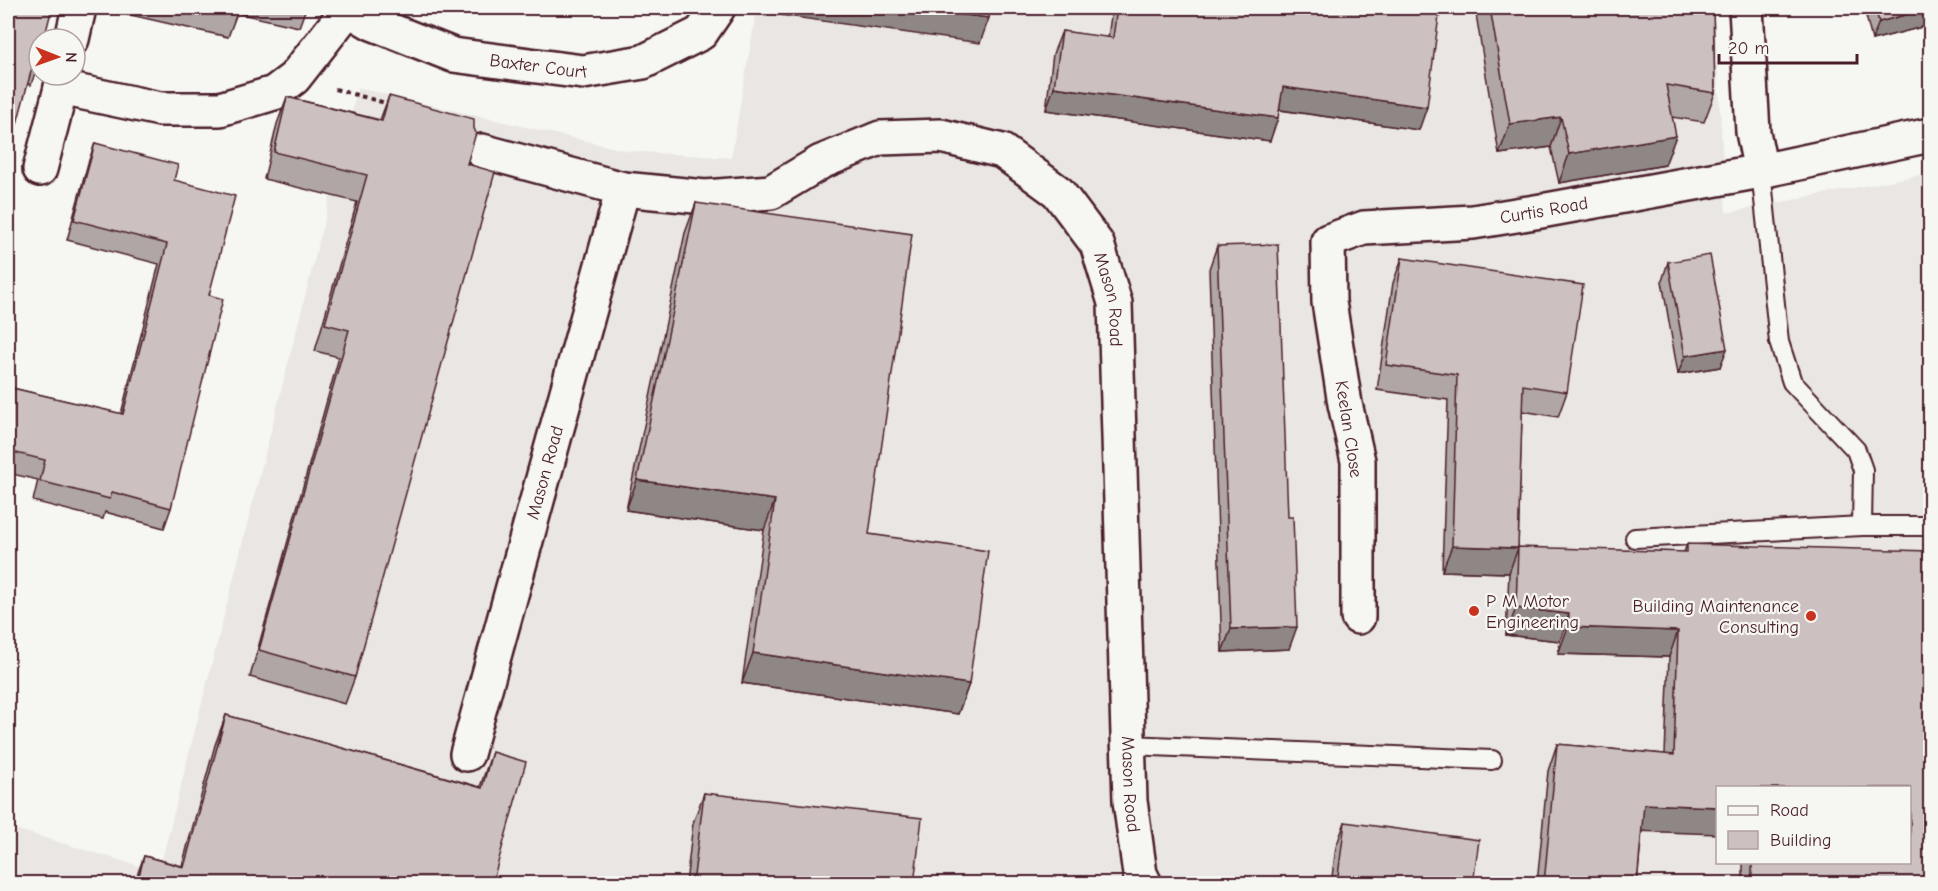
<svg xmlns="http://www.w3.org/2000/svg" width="1938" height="891" viewBox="0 0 1938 891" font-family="'Comic Neue',sans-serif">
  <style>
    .built { fill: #e9e6e3; fill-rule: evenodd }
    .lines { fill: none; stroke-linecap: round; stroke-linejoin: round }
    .lane-casing { stroke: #4a1f2b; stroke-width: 22 }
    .street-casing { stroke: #4a1f2b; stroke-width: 38 }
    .path { stroke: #4a1f2b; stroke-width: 4; stroke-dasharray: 4.5 4.5; stroke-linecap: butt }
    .lane { stroke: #f6f6f2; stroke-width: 18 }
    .street { stroke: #f6f6f2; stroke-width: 33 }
    .wall { fill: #afa6a5; stroke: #4a1f2b; stroke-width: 1.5 }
    .shaded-wall { fill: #8f8786; stroke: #4a1f2b; stroke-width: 1.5 }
    .building { fill: #ccc1c0; stroke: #4a1f2b; stroke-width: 1.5 }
    .poi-dot { fill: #c8321e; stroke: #f6f6f2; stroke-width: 2 }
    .labels { text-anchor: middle; stroke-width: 4.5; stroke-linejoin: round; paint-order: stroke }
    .street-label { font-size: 18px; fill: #4a1f2b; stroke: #f6f6f2 }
    .poi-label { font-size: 18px; fill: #4a1f2b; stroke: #f6f6f2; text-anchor: start }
  </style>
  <rect width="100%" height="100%" fill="#f6f6f2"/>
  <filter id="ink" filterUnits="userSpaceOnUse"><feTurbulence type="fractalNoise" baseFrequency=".0167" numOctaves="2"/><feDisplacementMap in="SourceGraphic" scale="12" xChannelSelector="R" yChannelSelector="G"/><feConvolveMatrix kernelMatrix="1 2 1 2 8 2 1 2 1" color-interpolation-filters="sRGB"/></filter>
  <g filter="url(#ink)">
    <path class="built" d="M 757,8 L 1714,8 L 1726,213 L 1930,173 L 1930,883 L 8,884 L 8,827 L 159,872 L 358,88 L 628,151 L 731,158 ZM 1718,788 L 1910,788 L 1910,862 L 1718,862 Z"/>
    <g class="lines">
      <defs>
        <g id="lane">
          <path d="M 1761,171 L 1779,342 L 1792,382 L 1856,450 L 1863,470 L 1862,526"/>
          <path d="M 1635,538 L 1862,526 L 1930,526"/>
          <path d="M 1128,745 L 1492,760"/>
        </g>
        <g id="street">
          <path d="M 1746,8 L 1753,132 L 1761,171"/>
          <path id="s1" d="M 348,9 L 372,23 L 453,55 L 583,72 L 643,62 L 701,33 L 718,8"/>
          <path d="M 72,39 L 79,8"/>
          <path d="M 64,75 L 61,88 L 160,109 L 220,109 L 274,93 L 294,78 L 349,8"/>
          <path id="s2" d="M 482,151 L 623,189 L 705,197 L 771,192 L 821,162 L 880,138 L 941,136 L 1002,151 L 1058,192 L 1097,244 L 1115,303 L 1130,801 L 1140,874 L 1145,884"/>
          <path d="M 40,169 L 61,88"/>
          <path id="s3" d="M 1358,617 L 1358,461 L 1345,404 L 1329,302 L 1328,241 L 1364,228 L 1473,222 L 1541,211 L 1761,171 L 1930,135"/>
          <path id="s4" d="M 467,754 L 623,189"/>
        </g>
      </defs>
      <use href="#lane" class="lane-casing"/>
      <use href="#street" class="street-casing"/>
      <path class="path" d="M 335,89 L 389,104"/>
      <use href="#lane" class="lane"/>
      <use href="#street" class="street"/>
    </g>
    <g class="wall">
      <path d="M 8,8 L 38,65 L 31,85 L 27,84 L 8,157 Z"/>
      <path d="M 114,8 L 306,8 L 299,27 L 237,13 L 228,37 L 113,11 Z"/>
      <path d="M 1112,8 L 1440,8 L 1419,130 L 1279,110 L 1270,141 L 1046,110 L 1053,54 L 1062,31 L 1108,38 Z"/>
      <path d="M 1475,8 L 1713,8 L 1715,93 L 1704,122 L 1672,117 L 1665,165 L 1559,183 L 1551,147 L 1499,154 Z"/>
      <path d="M 1864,8 L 1930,8 L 1930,25 L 1872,40 Z"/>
      <path d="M 389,96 L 467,164 L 355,677 L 345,704 L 250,677 L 339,357 L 315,351 L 357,202 L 264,179 L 277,124 L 287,97 L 380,120 Z"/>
      <path d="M 95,143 L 174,180 L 209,295 L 171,508 L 164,528 L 105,512 L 103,519 L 33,501 L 38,480 L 8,473 L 8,387 L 121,414 L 159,264 L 67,240 L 88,163 Z"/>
      <path d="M 696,203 L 869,534 L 969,684 L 958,714 L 742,683 L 764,530 L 626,510 L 685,233 Z"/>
      <path d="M 1217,246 L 1289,649 L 1222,652 L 1209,269 Z"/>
      <path d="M 1402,258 L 1567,392 L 1558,417 L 1522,411 L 1518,548 L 1684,552 L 1687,544 L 1930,884 L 1743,884 L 1743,862 L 1910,862 L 1718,788 L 1642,831 L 1637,884 L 1537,884 L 1548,771 L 1557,744 L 1665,754 L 1669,657 L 1558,654 L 1560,641 L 1506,635 L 1509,573 L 1442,571 L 1448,400 L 1377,390 L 1393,283 Z"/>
      <path d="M 1668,262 L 1720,367 L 1678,374 L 1662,281 Z"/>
      <path d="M 226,715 L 480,787 L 492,752 L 492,884 L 134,884 L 144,856 L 182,866 L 215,745 Z"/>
      <path d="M 704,793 L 914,884 L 686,884 L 693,823 Z"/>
      <path d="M 1345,822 L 1473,884 L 1331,884 L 1336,847 Z"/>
    </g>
    <g class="shaded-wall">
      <path d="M 768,8 L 911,8 L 989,18 L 980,43 L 765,13 Z"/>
      <path d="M 1930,8 L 1930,25 L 1872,40 L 1879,22 Z"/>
      <path d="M 1054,87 L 1278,118 L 1270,141 L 1046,110 Z"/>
      <path d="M 1283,87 L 1427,107 L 1419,130 L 1274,109 Z"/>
      <path d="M 1561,117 L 1551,147 L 1499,154 L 1510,124 Z"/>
      <path d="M 1676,136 L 1665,165 L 1559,183 L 1569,154 Z"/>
      <path d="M 1727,349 L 1720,367 L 1678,374 L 1685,356 Z"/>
      <path d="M 637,480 L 775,500 L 764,530 L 626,510 Z"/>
      <path d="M 1452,546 L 1518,548 L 1509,573 L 1442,571 Z"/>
      <path d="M 1516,608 L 1569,614 L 1560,641 L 1506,635 Z"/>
      <path d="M 1297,627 L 1289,649 L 1222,652 L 1231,629 Z"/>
      <path d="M 1568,627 L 1678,631 L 1669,657 L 1558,654 Z"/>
      <path d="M 753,653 L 969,684 L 958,714 L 742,683 Z"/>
      <path d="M 1644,804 L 1718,807 L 1718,834 L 1635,831 Z"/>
    </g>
    <g class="building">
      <path d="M 8,8 L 52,8 L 44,39 L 39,39 L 39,60 L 38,65 L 33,64 L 8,157 Z"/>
      <path d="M 217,8 L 239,8 L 238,12 Z"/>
      <path d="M 911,8 L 990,8 L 989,18 Z"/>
      <path d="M 1117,8 L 1440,8 L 1427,107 L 1283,87 L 1278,118 L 1054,87 L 1062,31 L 1113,38 Z"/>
      <path d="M 1490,8 L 1713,8 L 1715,93 L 1666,85 L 1676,136 L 1569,154 L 1561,117 L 1510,124 Z"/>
      <path d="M 1875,8 L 1930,8 L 1879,22 Z"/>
      <path d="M 389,96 L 474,119 L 474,128 L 476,133 L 467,164 L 495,172 L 355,677 L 259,650 L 349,330 L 325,324 L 367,175 L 274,152 L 287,97 L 382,121 Z"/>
      <path d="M 95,143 L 178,165 L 174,180 L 235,196 L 209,295 L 223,299 L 171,508 L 112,492 L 110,499 L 40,481 L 45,460 L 8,451 L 8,387 L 123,414 L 167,244 L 74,220 Z"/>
      <path d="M 696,203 L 912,234 L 869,534 L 988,551 L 969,684 L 753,653 L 775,500 L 637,480 Z"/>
      <path d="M 1278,244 L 1288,517 L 1293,517 L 1297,627 L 1231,629 L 1217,246 Z"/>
      <path d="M 1710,255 L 1727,349 L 1685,356 L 1668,262 Z"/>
      <path d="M 1402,258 L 1583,285 L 1567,392 L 1523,385 L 1518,548 L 1452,546 L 1457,375 L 1386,365 Z"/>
      <path d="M 1687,544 L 1930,551 L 1930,884 L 1752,884 L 1752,862 L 1910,862 L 1910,788 L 1718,788 L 1718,807 L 1644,804 L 1637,884 L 1544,884 L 1557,744 L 1674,755 L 1678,631 L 1568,627 L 1569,614 L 1516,608 L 1518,547 L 1687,552 Z"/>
      <path d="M 226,715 L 482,788 L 492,752 L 526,762 L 492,884 L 137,884 L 144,856 L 184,867 Z"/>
      <path d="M 704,793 L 922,818 L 914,884 L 693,884 Z"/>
      <path d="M 1345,822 L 1479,840 L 1473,884 L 1337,884 Z"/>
    </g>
  </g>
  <g class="poi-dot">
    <circle cx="1474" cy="611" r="6"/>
    <circle cx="1811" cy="616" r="6"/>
  </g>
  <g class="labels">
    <g class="street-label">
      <text dy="6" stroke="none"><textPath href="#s1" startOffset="201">Baxter Court</textPath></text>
      <text dy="6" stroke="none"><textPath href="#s3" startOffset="598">Curtis Road</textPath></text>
      <text dy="6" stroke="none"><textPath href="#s2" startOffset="732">Mason Road</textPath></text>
      <text transform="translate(1349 429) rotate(81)" y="6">Keelan Close</text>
      <text dy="6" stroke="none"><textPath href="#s4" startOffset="292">Mason Road</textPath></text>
      <text dy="6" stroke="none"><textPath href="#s2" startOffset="1218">Mason Road</textPath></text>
    </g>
    <g class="poi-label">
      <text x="1486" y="607">P M Motor<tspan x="1486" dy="21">Engineering</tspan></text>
      <text x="1799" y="612" text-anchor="end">Building Maintenance<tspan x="1799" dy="21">Consulting</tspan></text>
    </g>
  </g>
  <rect width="1938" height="891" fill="none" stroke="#f6f6f2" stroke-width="30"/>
  <rect x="15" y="15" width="1908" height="861" fill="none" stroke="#4a1f2b" stroke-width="2" filter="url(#ink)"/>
  <rect x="1716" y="786" width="195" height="78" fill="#f6f6f2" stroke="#b1a0a2" stroke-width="1.5"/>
  <rect x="1728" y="806" width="30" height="9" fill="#f6f6f2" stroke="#b1a0a2" stroke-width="1.5"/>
  <text x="1770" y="816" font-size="18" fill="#4a1f2b">Road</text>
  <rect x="1728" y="831" width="30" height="18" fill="#ccc1c0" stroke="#b1a0a2" stroke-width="1.5"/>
  <text x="1770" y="846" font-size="18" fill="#4a1f2b">Building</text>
  <g transform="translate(57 57) rotate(91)"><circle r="28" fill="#f6f6f2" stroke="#b1a0a2" stroke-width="1.5"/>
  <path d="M0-4.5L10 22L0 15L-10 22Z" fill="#c8321e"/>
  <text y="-9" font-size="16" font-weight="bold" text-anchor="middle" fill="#4a1f2b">N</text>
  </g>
  <path d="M1719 54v9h138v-9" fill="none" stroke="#4a1f2b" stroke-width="3"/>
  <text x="1728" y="54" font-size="18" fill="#4a1f2b" stroke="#f6f6f2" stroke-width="4.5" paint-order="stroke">20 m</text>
</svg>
